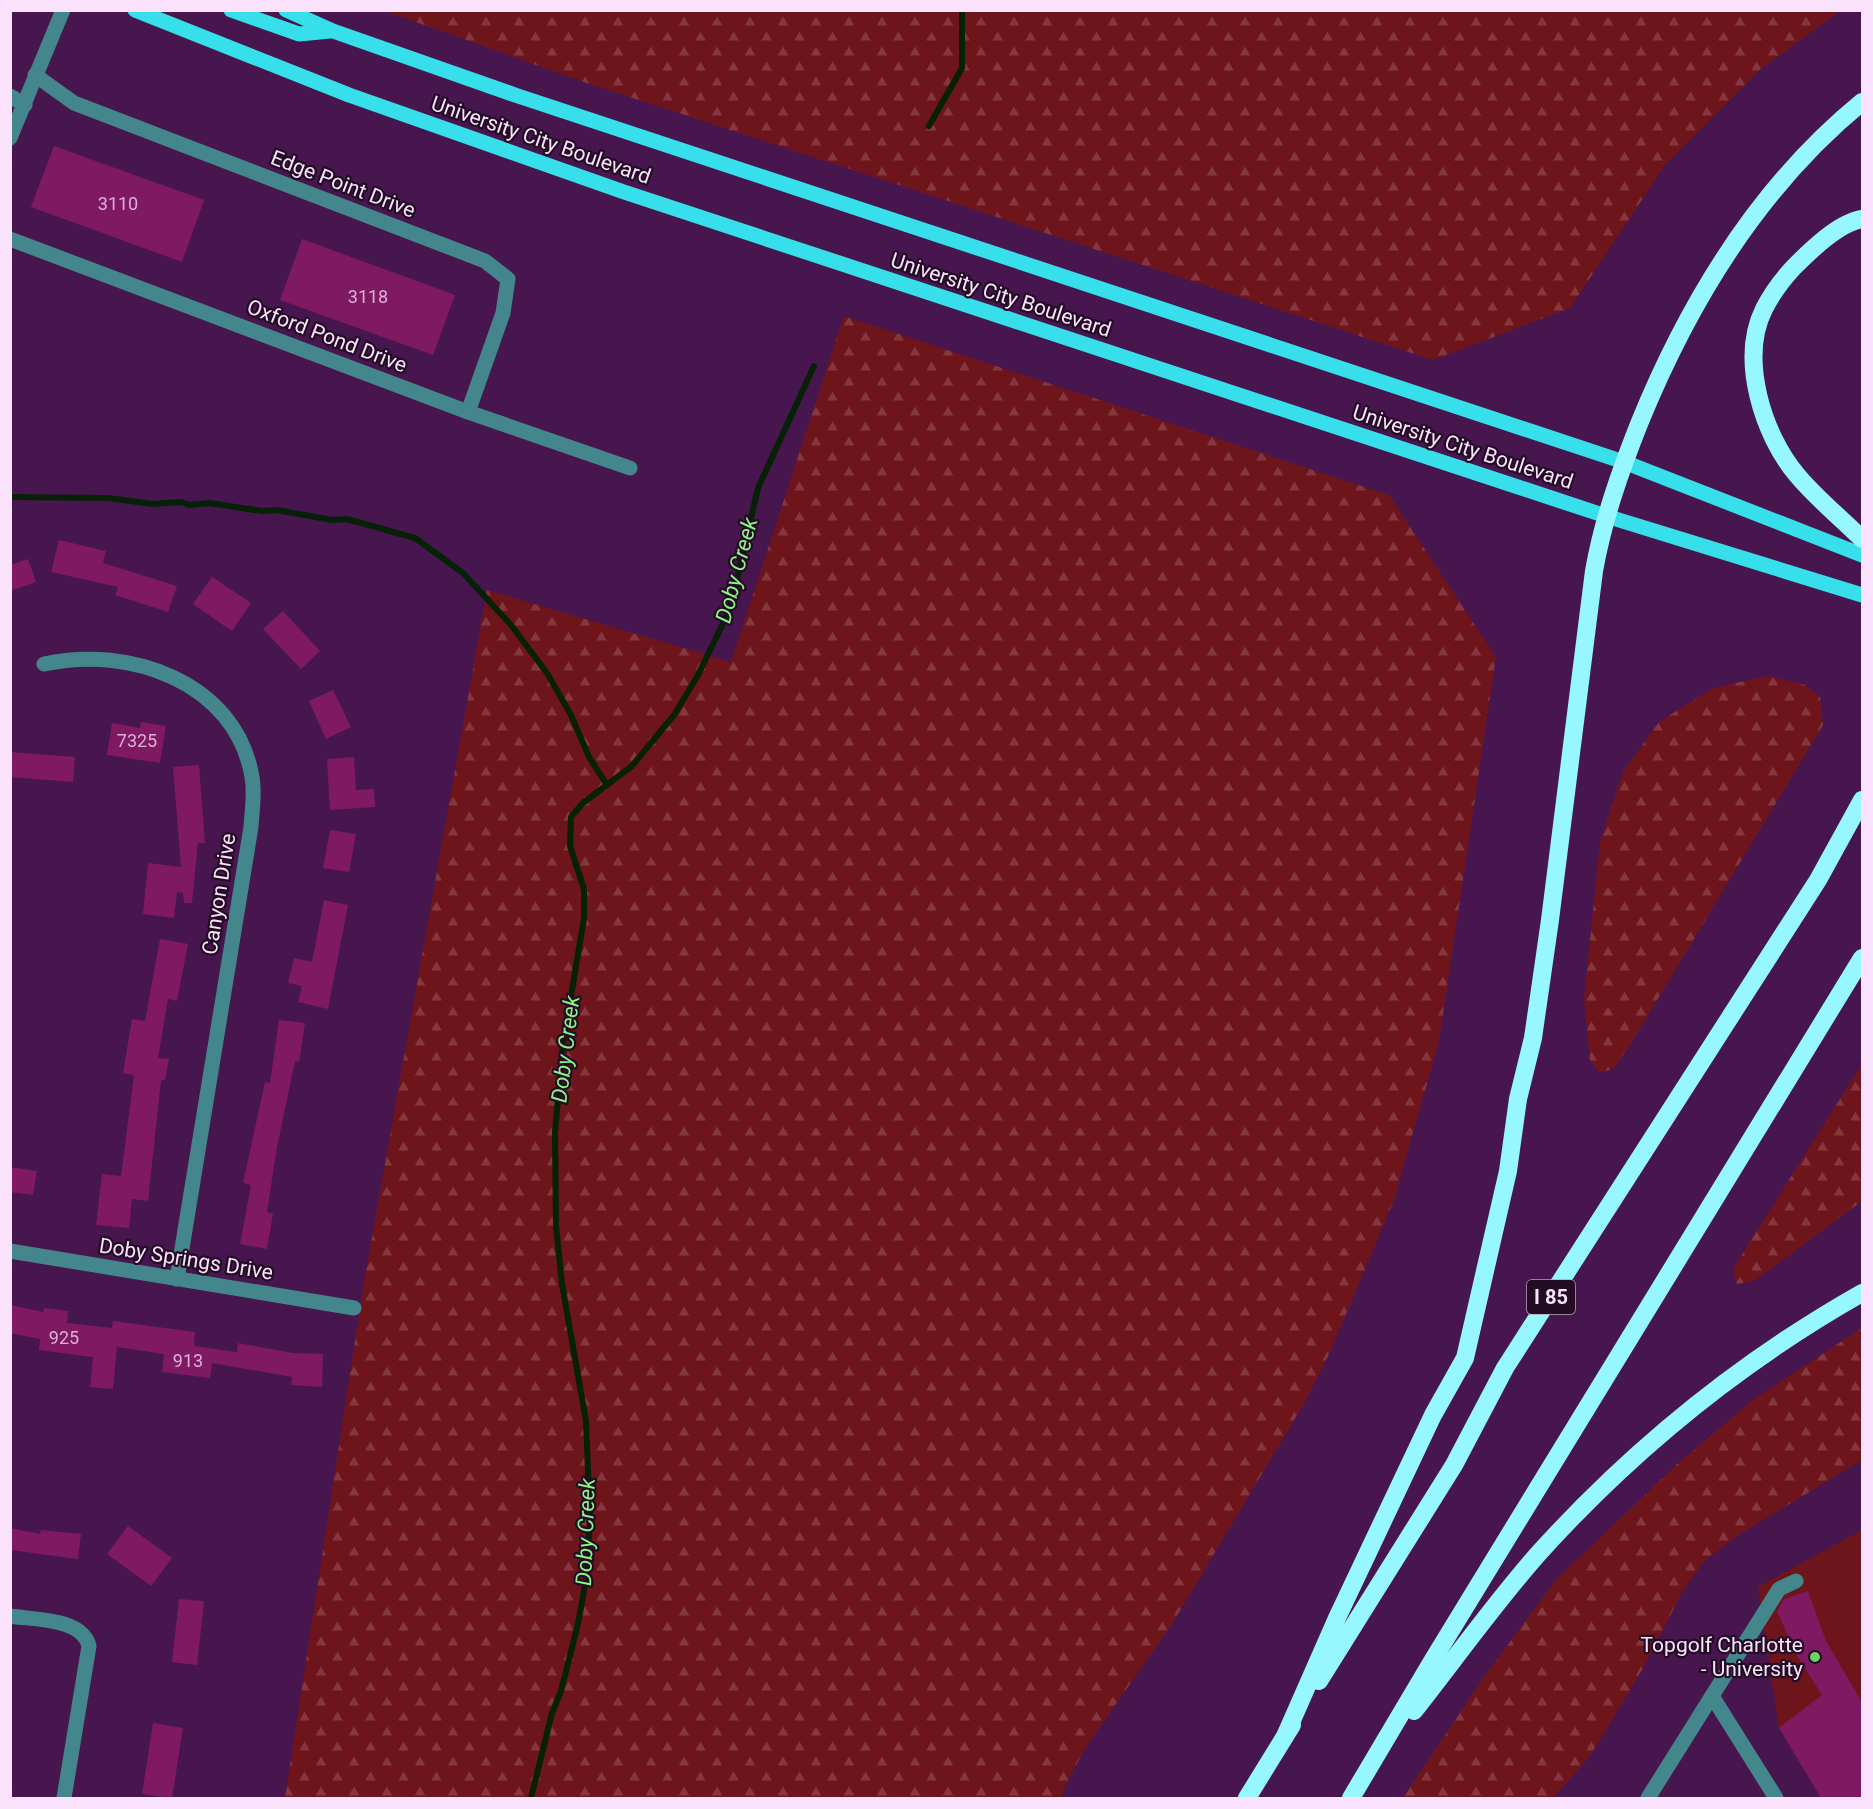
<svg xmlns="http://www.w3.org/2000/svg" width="1873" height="1809" viewBox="0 0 1873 1809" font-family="Roboto,sans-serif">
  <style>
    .forest { fill: url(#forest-firs) }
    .pitch { fill: #6e151c }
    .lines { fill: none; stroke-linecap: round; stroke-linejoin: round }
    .stream { stroke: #062105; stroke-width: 6 }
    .building { fill: #7f1a62 }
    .minor { stroke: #43878c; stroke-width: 15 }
    .major { stroke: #36dfea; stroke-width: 15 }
    .highway { stroke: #96f7fe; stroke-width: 18 }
    .poi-dot { fill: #6bd363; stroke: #220d25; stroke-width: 2 }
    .labels { text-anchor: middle; stroke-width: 4.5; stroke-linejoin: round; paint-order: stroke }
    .number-label { font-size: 18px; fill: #dbb0d6 }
    .shield { fill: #220d25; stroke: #b9a2bc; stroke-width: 1.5 }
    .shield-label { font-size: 20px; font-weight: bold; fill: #fae2fd }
    .street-label { font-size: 21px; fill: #fae2fd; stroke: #220d25 }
    .poi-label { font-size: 21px; fill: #fae2fd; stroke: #220d25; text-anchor: end }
    .water-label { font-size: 22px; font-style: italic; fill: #8bf682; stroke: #220d25 }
  </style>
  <defs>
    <pattern id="forest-firs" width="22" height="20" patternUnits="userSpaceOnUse" patternTransform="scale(1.5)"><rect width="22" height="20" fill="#6e151c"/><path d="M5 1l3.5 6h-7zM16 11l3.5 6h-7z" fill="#84373e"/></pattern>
  </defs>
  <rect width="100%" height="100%" fill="#47164e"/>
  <g class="forest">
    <path d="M 385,11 L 1840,11 L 1761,69 L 1665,165 L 1570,308 L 1433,360 L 584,82 Z"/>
    <path d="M 844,316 L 1389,495 L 1496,657 L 1439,1041 L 1394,1200 L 1331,1350 L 1305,1402 L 1172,1624 L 1086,1747 L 1066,1784 L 1061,1798 L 285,1798 L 364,1282 L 487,590 L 731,662 Z"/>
    <path d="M 1768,676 L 1805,685 L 1820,696 L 1823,725 L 1630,1045 L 1613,1069 L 1599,1073 L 1590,1060 L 1584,999 L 1600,842 L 1623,772 L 1659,722 L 1713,688 Z"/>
    <path d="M 1862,1064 L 1862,1201 L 1765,1273 L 1751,1282 L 1737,1284 L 1733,1274 L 1736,1264 Z"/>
    <path d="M 1862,1328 L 1862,1460 L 1735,1537 L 1704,1561 L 1684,1589 L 1642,1670 L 1590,1756 L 1553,1798 L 1403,1798 L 1484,1677 L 1555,1581 L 1675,1466 L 1754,1399 Z"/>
  </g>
  <path class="pitch" d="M 1862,1530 L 1862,1798 L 1822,1798 L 1779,1728 L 1758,1587 Z"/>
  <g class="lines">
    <g class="stream">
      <path d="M 929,126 L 962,68 L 962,10"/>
      <path d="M 10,497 L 108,498 L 153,504 L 181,502 L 189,505 L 209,503 L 262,511 L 277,510 L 332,520 L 347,519 L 415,538 L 463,573 L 511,625 L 547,673 L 571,715 L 589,757 L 607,785"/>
      <path d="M 531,1798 L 552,1713 L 561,1691 L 578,1624 L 586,1579 L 590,1521 L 586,1421 L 562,1284 L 556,1226 L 555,1132 L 563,1044 L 584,918 L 584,889 L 570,846 L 571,817 L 583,803 L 632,766 L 674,715 L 697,677 L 730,609 L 758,488 L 814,366"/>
    </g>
  </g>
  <g class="building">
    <path d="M 54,146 L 204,200 L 182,262 L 31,207 Z"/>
    <path d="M 302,239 L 455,295 L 433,355 L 280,300 Z"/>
    <path d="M 59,540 L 106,551 L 103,563 L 177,586 L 168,612 L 115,595 L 118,587 L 51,572 Z"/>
    <path d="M 28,559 L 36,582 L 10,591 L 10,565 Z"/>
    <path d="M 212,577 L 251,603 L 232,631 L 193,604 Z"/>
    <path d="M 283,611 L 320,651 L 301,669 L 263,629 Z"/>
    <path d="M 333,690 L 351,727 L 326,739 L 309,701 Z"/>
    <path d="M 141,722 L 166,726 L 160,763 L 107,755 L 112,723 L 140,728 Z"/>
    <path d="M 10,752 L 75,757 L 73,782 L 10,777 Z"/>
    <path d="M 354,757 L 356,790 L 374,789 L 375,807 L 330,810 L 327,759 Z"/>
    <path d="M 199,765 L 205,843 L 198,843 L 192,903 L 184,903 L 183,893 L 177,892 L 174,918 L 143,914 L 148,863 L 181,867 L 173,767 Z"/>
    <path d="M 330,830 L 356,834 L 349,872 L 323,868 Z"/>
    <path d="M 324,900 L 348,905 L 328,1009 L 298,1002 L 302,986 L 288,983 L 294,958 L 312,962 Z"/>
    <path d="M 160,939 L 188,944 L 177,1001 L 168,999 L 158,1058 L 169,1059 L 165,1080 L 161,1080 L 148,1201 L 132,1199 L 129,1228 L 96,1225 L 102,1174 L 121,1176 L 134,1075 L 123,1073 L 132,1019 L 145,1021 Z"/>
    <path d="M 279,1020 L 305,1023 L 299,1062 L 295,1061 L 277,1147 L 267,1212 L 273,1214 L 267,1249 L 240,1244 L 251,1185 L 243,1183 L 265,1082 L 270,1083 Z"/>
    <path d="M 10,1167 L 37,1171 L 33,1195 L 10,1192 Z"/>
    <path d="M 10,1305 L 43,1312 L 44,1308 L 68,1311 L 67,1323 L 112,1328 L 113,1321 L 195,1332 L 194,1346 L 237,1352 L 238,1343 L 293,1353 L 323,1354 L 322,1387 L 291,1385 L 292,1377 L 212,1363 L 210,1378 L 162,1372 L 164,1354 L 117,1347 L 113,1389 L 90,1387 L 93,1357 L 39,1350 L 40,1339 L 10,1333 Z"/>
    <path d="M 128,1526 L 172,1558 L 151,1586 L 107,1554 Z"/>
    <path d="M 10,1528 L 40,1534 L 41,1530 L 81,1534 L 78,1559 L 10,1550 Z"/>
    <path d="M 1808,1591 L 1826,1641 L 1863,1704 L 1863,1798 L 1821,1798 L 1779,1728 L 1822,1695 L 1796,1654 L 1777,1611 L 1784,1599 Z"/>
    <path d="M 179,1599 L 204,1601 L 197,1665 L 172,1662 Z"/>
    <path d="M 153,1723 L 183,1728 L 172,1798 L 142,1794 Z"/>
  </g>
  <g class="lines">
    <g class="minor">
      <path d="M 35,75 L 74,103 L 485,261 L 508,279 L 503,313 L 468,412"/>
      <path d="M 10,96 L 25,105"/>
      <path d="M 10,138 L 63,10"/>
      <path d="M 10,239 L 468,412 L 630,468"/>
      <path d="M 44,664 C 129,645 236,682 252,777 C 255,793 252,811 251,827 L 177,1279"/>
      <path d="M 10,1251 L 354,1308"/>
      <path d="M 10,1616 C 35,1620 82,1618 89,1646 L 64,1798"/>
      <path d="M 1712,1696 L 1776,1798"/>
      <path d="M 1648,1798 L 1779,1589 L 1796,1581"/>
    </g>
    <g class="major">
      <path d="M 135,10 L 349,95 L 624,192 L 1606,516 L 1862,595"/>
      <path d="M 231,10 L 299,34 L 330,31"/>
      <path d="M 286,10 L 333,31 L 518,96 L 1624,462 L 1862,555"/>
    </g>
    <g class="highway">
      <path d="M 1862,219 C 1838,223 1810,251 1793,268 C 1782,280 1771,295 1764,309 C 1739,359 1763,435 1797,475 C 1816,498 1841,518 1862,539"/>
      <path d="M 1319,1681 L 1454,1465 L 1505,1368 L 1818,880 L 1862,800"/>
      <path d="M 1414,1711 C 1455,1659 1494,1604 1538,1554 C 1632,1450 1740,1362 1862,1293"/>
      <path d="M 1286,1734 L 1337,1618 L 1433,1415 L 1465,1358 L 1508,1171 L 1518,1099 L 1533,1038 L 1550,920 L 1594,571 C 1603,520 1620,472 1639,424 C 1689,301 1759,186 1862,102"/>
      <path d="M 1247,1798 L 1292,1725"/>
      <path d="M 1351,1798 L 1434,1658 L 1862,958"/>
    </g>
  </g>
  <circle class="poi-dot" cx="1815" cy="1657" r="6"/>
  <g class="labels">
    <g class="number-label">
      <text x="118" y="210">3110</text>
      <text x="368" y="303">3118</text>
      <text x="137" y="747">7325</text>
      <text x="64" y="1344">925</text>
      <text x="188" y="1367">913</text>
    </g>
    <rect class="shield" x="1527" y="1280" width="48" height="34" rx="4.5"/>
    <g class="shield-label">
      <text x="1551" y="1304">I 85</text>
    </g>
    <g class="street-label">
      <text transform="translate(541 140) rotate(19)" y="7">University City Boulevard</text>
      <text transform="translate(343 184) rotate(21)" y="7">Edge Point Drive</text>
      <text transform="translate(1001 295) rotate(18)" y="7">University City Boulevard</text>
      <text transform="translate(327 336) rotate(21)" y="7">Oxford Pond Drive</text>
      <text transform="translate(1463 447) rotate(18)" y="7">University City Boulevard</text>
      <text transform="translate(219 894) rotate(-81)" y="7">Canyon Drive</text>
      <text transform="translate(186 1259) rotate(9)" y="7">Doby Springs Drive</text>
    </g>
    <g class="poi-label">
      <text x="1803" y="1652">Topgolf Charlotte<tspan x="1803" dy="24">- University</tspan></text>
    </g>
    <g class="water-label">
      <text transform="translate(736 570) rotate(-75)" y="8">Doby Creek</text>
      <text transform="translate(565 1049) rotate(-83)" y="8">Doby Creek</text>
      <text transform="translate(585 1532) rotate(-88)" y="8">Doby Creek</text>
    </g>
  </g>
  <rect width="1873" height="1809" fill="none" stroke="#fae2fd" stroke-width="24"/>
</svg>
